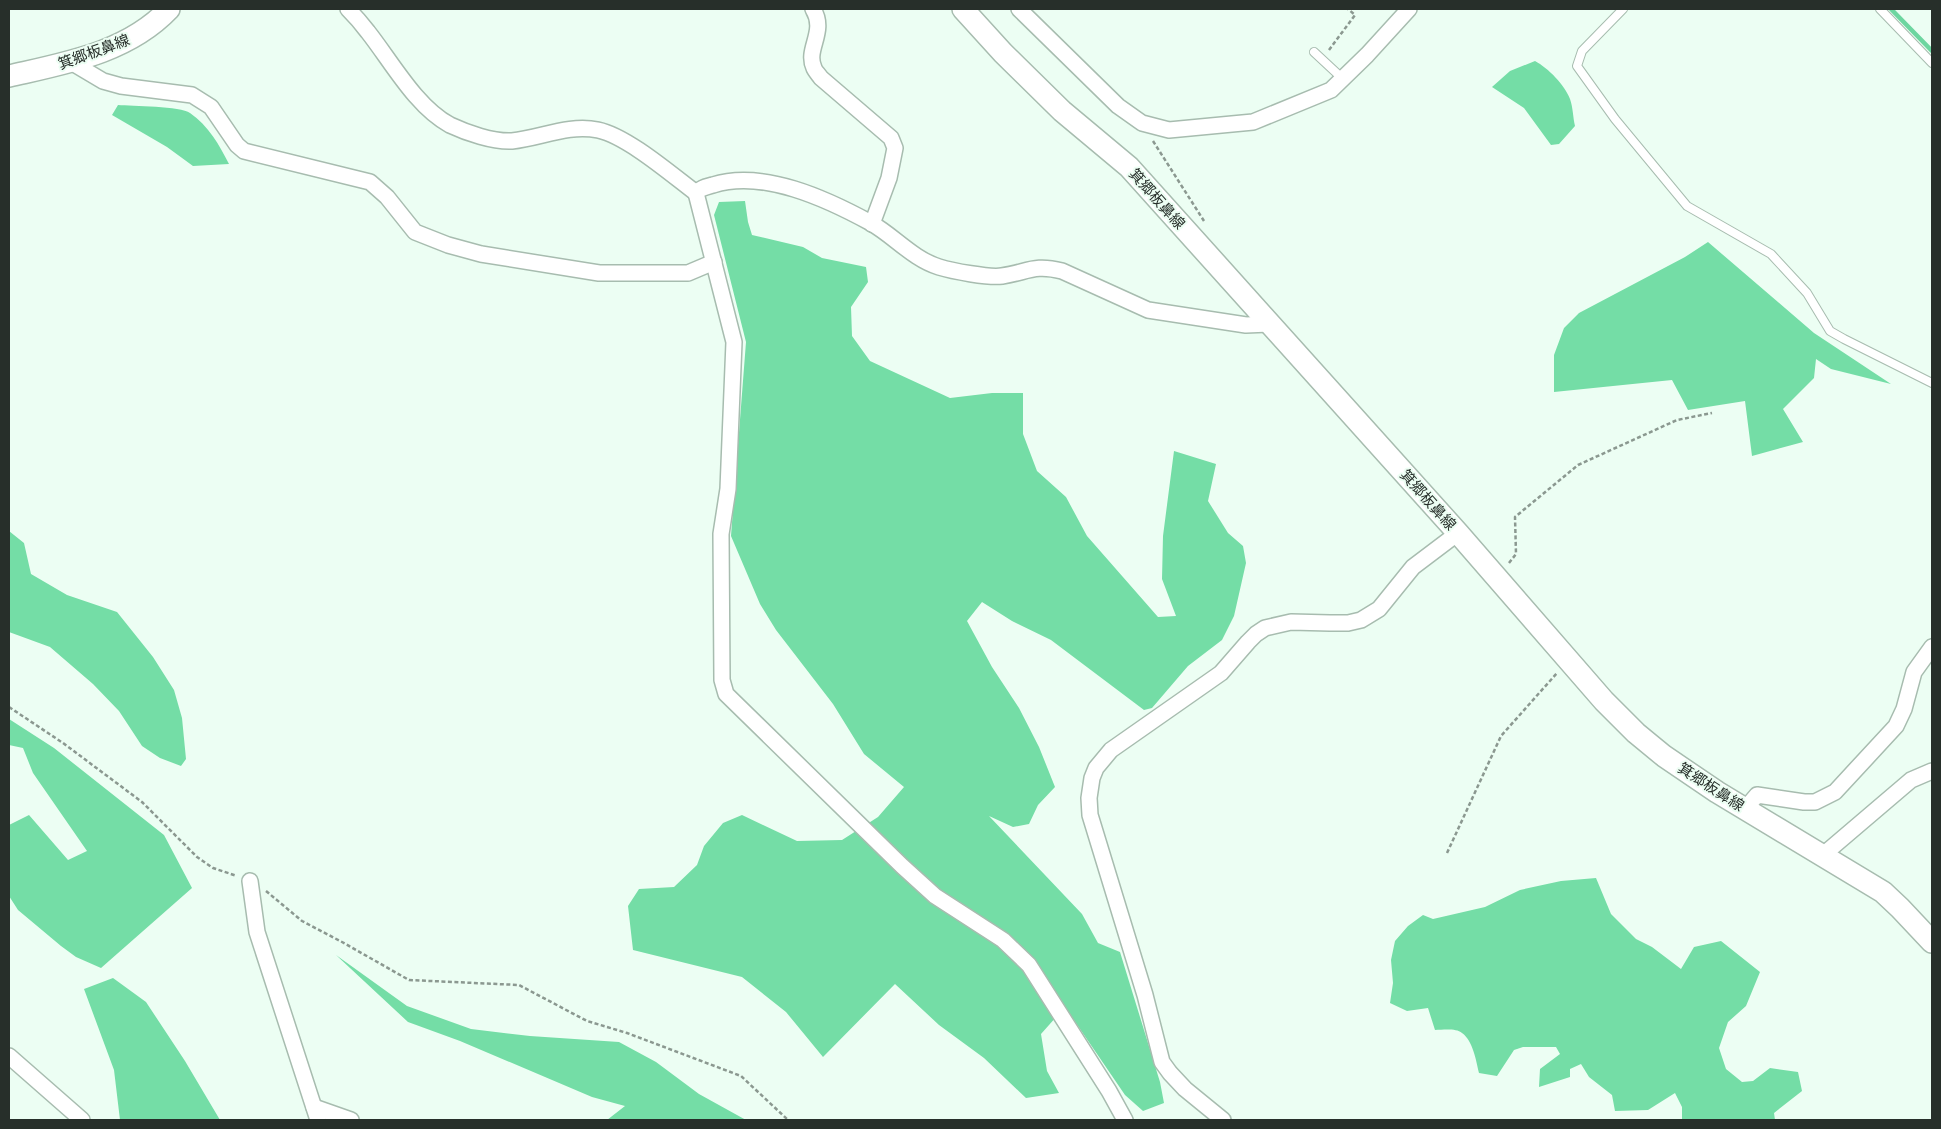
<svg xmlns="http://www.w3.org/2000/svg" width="1941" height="1129" viewBox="0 0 1941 1129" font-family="'PT Serif','Noto Sans JP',serif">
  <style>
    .forest { fill: #74dda6 }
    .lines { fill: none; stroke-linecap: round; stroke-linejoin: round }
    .stream { stroke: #6dd6a0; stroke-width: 4.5 }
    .service-casing { stroke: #a7bcaf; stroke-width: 10 }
    .minor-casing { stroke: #a7bcaf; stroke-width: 18 }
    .secondary-casing { stroke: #a7bcaf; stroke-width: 24 }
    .path { stroke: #8b9890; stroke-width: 2.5; stroke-dasharray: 4 2.5; stroke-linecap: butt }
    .service { stroke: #fff; stroke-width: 8 }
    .minor { stroke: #fff; stroke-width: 15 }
    .secondary { stroke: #fff; stroke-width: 21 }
    .labels { text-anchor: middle; stroke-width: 4; stroke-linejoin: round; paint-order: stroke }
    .street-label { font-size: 15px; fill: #272f2a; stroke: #ecfef3 }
  </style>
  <rect width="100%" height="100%" fill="#ecfef3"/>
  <g class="forest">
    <path d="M 1535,61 C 1548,68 1565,85 1570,99 C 1573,107 1573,118 1575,126 L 1559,144 L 1551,145 L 1524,108 L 1492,87 L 1510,71 Z"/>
    <path d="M 118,105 C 132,106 181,106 190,113 C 208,125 220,146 229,164 L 193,166 L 167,147 L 112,115 Z"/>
    <path d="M 745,201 L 748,222 L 752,235 L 803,247 L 822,258 L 866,267 L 868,282 L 851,307 L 852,336 L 870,361 L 950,398 L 992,393 L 1023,393 L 1023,434 L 1037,471 L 1066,497 L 1087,536 L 1158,617 L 1176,616 L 1162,579 L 1163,536 L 1174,451 L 1216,464 L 1208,501 L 1228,533 L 1243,546 L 1246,563 L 1234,616 L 1222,640 L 1188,666 L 1152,708 L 1144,710 L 1051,640 L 1012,621 L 982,602 L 967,621 L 992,667 L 1019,708 L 1039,747 L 1055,787 L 1038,805 L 1029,824 L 1013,827 L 989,816 L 1082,914 L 1098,943 L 1120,952 L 1160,1082 L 1164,1103 L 1143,1111 L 1125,1095 L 1065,1007 L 1041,1034 L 1047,1071 L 1059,1093 L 1026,1098 L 984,1058 L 939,1025 L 895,984 L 823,1057 L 786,1012 L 742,977 L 633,950 L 628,906 L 639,889 L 674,887 L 697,865 L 704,846 L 723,823 L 742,815 L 797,841 L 842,840 L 878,817 L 904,787 L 864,754 L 833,704 L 776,630 L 760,604 L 731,536 L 746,342 L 714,215 L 719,202 Z"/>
    <path d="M 1708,242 L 1814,333 L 1891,384 L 1831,369 L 1816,359 L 1814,378 L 1783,409 L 1803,442 L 1752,456 L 1745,401 L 1688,410 L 1672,380 L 1554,392 L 1554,355 L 1564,328 L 1579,313 L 1685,257 Z"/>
    <path d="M 9,531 L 24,543 L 31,574 L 67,595 L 117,612 L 153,657 L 174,690 L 182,718 L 186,759 L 181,766 L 160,758 L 142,746 L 119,711 L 93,684 L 50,647 L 9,632 Z"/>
    <path d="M 9,719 L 54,748 L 164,835 L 192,888 L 101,968 L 76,957 L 61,946 L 18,910 L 9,896 L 9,825 L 29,815 L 68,860 L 87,851 L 33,773 L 23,748 L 9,745 Z"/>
    <path d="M 1596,878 L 1611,914 L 1636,939 L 1652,947 L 1681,969 L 1694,947 L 1721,941 L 1760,972 L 1746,1006 L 1728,1022 L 1719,1048 L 1726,1069 L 1742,1082 L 1753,1081 L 1770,1068 L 1798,1072 L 1802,1091 L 1774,1113 L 1775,1120 L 1682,1120 L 1682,1107 L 1675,1093 L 1648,1110 L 1615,1111 L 1612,1095 L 1589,1077 L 1581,1064 L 1570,1069 L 1570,1077 L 1539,1087 L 1540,1069 L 1560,1054 L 1556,1047 L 1523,1047 L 1514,1050 L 1497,1076 L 1479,1073 C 1476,1060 1473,1041 1462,1033 C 1456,1028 1443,1030 1435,1030 L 1428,1008 L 1407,1011 L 1390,1003 L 1393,983 L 1391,960 L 1395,941 L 1408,926 L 1423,915 L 1433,919 L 1485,907 L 1520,890 L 1561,881 Z"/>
    <path d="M 336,955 L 407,1006 L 471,1029 L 530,1036 L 619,1042 L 656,1062 L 699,1094 L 746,1120 L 607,1120 L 625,1106 L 592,1097 L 460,1041 L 408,1022 Z"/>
    <path d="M 113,978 L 146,1002 L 185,1061 L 220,1120 L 120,1120 L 114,1070 L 84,989 Z"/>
  </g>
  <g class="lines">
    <path class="stream" d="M 1891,9 L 1932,51"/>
    <defs>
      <g id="service">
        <path d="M 1623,9 L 1582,51 L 1577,66 L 1615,119 L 1687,206 L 1771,254 L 1807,293 L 1830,331 L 1844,339 L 1932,383"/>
        <path d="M 1880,9 L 1932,63"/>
        <path d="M 1314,52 L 1343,79"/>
      </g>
      <g id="minor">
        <path d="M 348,9 C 355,16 362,24 368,32 C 391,61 416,107 450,125 C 467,133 493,142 512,141 C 541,138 568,124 598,130 C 627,136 672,175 696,193"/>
        <path d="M 813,9 C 827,32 805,49 814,68 C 815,71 819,75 821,78 L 891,138 L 895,148 L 889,178 L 872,224"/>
        <path d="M 1019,9 L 1118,106 L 1142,123 L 1169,130 L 1253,122 L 1331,90 L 1367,55 L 1409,9"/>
        <path d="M 71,62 L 103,81 L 121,86 L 192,95 L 211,107 L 237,145 L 244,151 L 370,182 L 387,197 L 415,232 L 448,245 L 481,254 L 599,273 L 688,273 L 714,262"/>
        <path d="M 1745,809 L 1757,795 L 1804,802 L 1815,802 L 1835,792 L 1896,726 L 1904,709 L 1914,672 L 1932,647"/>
        <path d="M 1823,855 L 1911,780 L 1932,771"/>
        <path d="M 250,881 L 257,932 L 318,1120"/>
        <path d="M 9,1056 L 82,1120"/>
        <path d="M 314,1107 L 351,1120"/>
        <path d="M 1125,1120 L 1109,1091 L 1029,965 L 1003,940 L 935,896 L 902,866 L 726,694 L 722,680 L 721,534 L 728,489 L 734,342 L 696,193 C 700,188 706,187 713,185 C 763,169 827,199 871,223 C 894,236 913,259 939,267 C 952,271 989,278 1002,276 C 1028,272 1034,264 1062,271 L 1148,310 L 1246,325 L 1269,324"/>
        <path d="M 1223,1120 L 1185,1089 L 1170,1073 L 1162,1062 L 1145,995 L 1090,815 L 1089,798 L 1092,778 L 1096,768 L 1111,750 L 1221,673 L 1248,642 L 1256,634 L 1265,628 L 1291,622 L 1330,623 L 1348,623 L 1361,620 L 1379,609 L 1413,567 L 1458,533"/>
      </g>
      <g id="secondary">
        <path d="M 963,9 L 1003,53 L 1062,111 L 1129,167 L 1458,533 L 1604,701 L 1636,733 L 1664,756 L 1717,792 L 1883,892 L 1900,908 L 1932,942"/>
        <path d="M 9,76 C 66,63 127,53 169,9"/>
      </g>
    </defs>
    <use href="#service" class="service-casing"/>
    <use href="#minor" class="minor-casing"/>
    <use href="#secondary" class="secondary-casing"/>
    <g class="path">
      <path d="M 1329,50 L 1355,15 L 1348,9"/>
      <path d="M 1153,141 L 1204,221"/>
      <path d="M 1509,563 L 1516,554 L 1515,517 L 1578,465 L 1677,420 L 1712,413"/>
      <path d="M 9,707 L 63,743 L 142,802 L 197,857 L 213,868 L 237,876"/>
      <path d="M 1447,853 L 1501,736 L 1557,673"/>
      <path d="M 266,891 L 302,921 L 342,942 L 409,980 L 519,985 L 587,1021 L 627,1033 L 741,1076 L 788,1120"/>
    </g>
    <use href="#service" class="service"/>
    <use href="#minor" class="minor"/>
    <use href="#secondary" class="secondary"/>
  </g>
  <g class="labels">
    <g class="street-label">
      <text transform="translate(94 52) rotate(-20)" y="5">箕郷板鼻線</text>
      <text transform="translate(1157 199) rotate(48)" y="5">箕郷板鼻線</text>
      <text transform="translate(1428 500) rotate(48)" y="5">箕郷板鼻線</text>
      <text transform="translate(1711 787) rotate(33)" y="5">箕郷板鼻線</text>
    </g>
  </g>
  <rect width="1941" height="1129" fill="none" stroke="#272f2a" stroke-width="20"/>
</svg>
